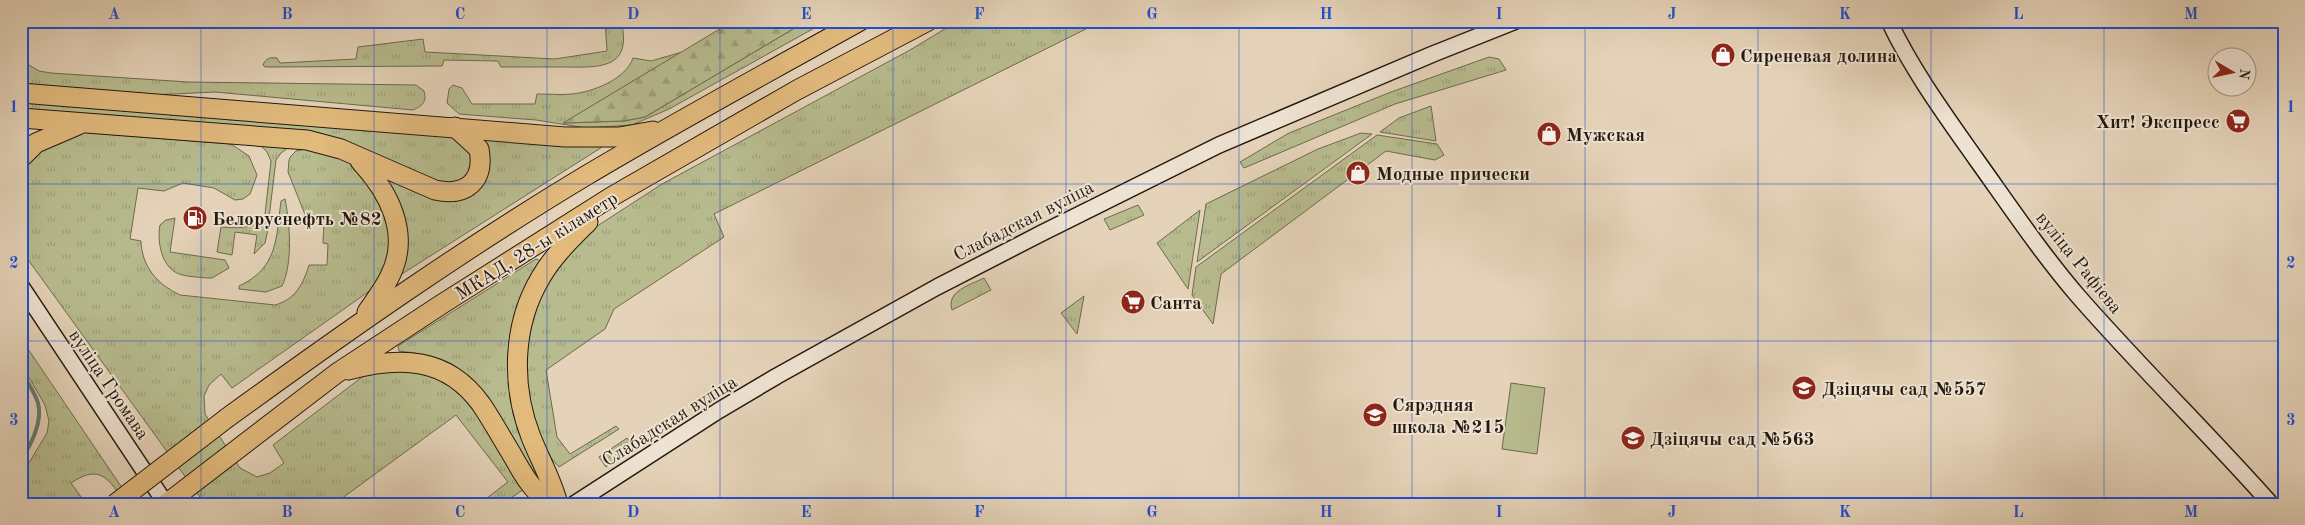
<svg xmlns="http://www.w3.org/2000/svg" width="2305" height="525" viewBox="0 0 2305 525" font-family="'Old Standard TT',serif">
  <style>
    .grass { fill: url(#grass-tufts); stroke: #6d6a4e }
    .forest { fill: url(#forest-firs); stroke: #6d6a4e }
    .pitch { fill: #b7bb8e; stroke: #6d6a4e }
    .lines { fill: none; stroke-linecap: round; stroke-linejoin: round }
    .stream { stroke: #68786f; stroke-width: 4 }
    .secondary-casing { stroke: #23190d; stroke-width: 18 }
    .highway-casing { stroke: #23190d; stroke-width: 21 }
    .secondary { stroke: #eee2d2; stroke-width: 15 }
    .highway { stroke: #e2ba7c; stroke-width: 19 }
    .highway-bridge-casing { stroke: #23190d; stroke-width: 21; stroke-linecap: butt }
    .highway-bridge { stroke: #e2ba7c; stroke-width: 19 }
    .grid { fill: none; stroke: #1d4ed8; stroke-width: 1; stroke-opacity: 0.55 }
    .labels { text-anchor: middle; stroke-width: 4; stroke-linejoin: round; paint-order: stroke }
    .poi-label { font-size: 19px; font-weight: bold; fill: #23190d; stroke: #eee2d2; text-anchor: start }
    .street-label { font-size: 19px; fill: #23190d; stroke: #eee2d2 }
    .neatline { fill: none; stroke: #1d4ed8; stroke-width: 2 }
    .grid-label { font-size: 16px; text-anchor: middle; font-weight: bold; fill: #1d4ed8 }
  </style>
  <defs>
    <pattern id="grass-tufts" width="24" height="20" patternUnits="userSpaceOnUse" patternTransform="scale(1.25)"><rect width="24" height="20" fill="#b7bb8e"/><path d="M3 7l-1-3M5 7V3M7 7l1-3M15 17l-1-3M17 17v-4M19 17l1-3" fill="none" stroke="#9da079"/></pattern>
    <pattern id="forest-firs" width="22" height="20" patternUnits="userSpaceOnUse" patternTransform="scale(1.25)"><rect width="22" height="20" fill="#b7bb8e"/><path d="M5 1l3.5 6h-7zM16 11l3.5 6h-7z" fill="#9da079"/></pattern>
  </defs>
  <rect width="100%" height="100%" fill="#e5d3b9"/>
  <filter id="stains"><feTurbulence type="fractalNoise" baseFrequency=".004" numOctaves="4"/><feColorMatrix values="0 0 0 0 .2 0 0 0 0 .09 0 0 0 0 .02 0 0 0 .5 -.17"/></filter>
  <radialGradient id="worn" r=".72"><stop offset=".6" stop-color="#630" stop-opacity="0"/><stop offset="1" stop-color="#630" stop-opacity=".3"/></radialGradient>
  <g class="grass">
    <path d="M 605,21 L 621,21 C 634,72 595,67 560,67 C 540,67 521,67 501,67 L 498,61 L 444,60 L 442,66 L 265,67 L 263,65 C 266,58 270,57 277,58 L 280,63 L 356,59 L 358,47 L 423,39 L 425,52 L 555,59 L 607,51 Z"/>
    <path d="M 797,21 L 827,21 L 669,109 L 632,125 L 586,128 L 536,120 L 459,114 L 447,103 L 449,89 L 453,85 L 462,88 L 472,104 L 535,104 L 537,94 C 549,94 561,95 572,94 C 593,92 626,79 633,58 L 651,61 L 682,52 L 564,123 L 624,121 L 645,117 L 793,29 Z"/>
    <path d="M 958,21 L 1102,21 L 714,214 L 724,237 L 614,309 L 605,329 L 546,370 L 557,437 L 570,454 L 616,426 L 619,429 L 559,467 L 551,458 L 532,421 L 524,359 L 535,307 L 548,280 L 565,256 L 588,232 L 662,184 L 910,50 Z"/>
    <path d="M 1489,57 L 1499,59 L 1506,70 L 1395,104 L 1244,168 L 1240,162 L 1289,133 L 1391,92 Z"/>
    <path d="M 21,60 L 39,71 L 51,73 L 188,82 L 416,85 L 424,91 C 427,101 423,106 413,110 L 215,92 L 153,95 L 21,85 Z"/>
    <path d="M 21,101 L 459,137 L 474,154 L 470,175 L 456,185 C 408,177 366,146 319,133 L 21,109 Z"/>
    <path d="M 1431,106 L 1436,141 L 1380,132 L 1399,118 Z"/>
    <path d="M 78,132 L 231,144 L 249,156 L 257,175 L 250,194 L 243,199 L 235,200 L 214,188 L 183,183 L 164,191 L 138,188 L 130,239 L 141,241 C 142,267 157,284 180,295 L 275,305 C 296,299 303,284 309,265 L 327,265 L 328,244 L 323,243 L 324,223 L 308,222 L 288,172 L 289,160 L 291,156 L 296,151 L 305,149 L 347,159 L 383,199 L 392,256 L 378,285 L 232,388 L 221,374 L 209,385 L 204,396 L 205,414 L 240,468 L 257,477 L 270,473 L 284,463 L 273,445 L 370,371 L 424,371 L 464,393 L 527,487 L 502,504 L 479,504 L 508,482 L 456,415 L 334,504 L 205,504 L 21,250 L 21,169 L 38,150 Z"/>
    <path d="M 1361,133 L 1372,134 L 1197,262 L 1206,204 L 1318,149 Z"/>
    <path d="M 1377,135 L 1437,144 L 1444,155 L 1435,160 L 1386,151 L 1221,274 L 1213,324 L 1192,295 L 1196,267 Z"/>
    <path d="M 481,137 L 610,142 L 394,279 L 383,174 L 437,196 L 488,170 C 490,156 488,149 481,137 Z"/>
    <path d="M 260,145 L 288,148 L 281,153 L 276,160 L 267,234 L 265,243 L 254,254 L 257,235 L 235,232 L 232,255 L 217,252 L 221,227 C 237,228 256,230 265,214 L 271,161 L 267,152 Z"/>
    <path d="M 285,199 C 290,224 293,263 282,286 L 266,292 L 239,289 L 239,286 C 278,268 276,239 281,201 Z"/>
    <path d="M 1138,205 L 1144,215 L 1110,230 L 1104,219 Z"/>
    <path d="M 1200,210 L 1188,289 L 1157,243 Z"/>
    <path d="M 175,218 L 170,252 L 225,260 L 229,268 L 212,278 L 207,278 C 199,277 187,277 179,274 C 161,267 157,241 160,225 L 166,220 Z"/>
    <path d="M 536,259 L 542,261 L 511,345 L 546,481 L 539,484 C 520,454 479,375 448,362 C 433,355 416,353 399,351 L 398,346 Z"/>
    <path d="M 984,278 L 991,290 L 952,310 C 946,291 970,285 984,278 Z"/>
    <path d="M 1084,296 L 1077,334 L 1061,313 Z"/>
    <path d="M 28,349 L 133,504 L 126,504 C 109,479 100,463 71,483 L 84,501 L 79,504 L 21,504 L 21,476 L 47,433 L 49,421 L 45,405 L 21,364 L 21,358 Z"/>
    <path d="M 627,438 L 631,443 L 630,450 L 606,467 L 599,457 Z"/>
  </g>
  <path class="forest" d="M 733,21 L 797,22 L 793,29 L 645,117 L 624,121 L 563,123 Z"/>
  <path class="pitch" d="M 1511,383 L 1545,388 L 1537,454 L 1502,449 Z"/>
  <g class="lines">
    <path class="stream" d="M 21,370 C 26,381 35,392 38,403 C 43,421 31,445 21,460"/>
    <defs>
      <g id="secondary">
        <path d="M 1889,21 C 1912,70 1945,115 1976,159 C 2009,205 2041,253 2078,296 C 2140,367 2208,433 2271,504"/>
        <path d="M 21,286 L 166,504"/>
        <path d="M 574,504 L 718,411 L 777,376 L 937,287 L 1042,233 L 1219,145 L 1433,54 L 1516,21"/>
      </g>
      <g id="highway">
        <path d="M 21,93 L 565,137 L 619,137 L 653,131"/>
        <path d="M 21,118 L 307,140 L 341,149 L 435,190 C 466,197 485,181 479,149 L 455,127"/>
        <path d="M 21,158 L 36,143 L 78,125"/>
        <path d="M 360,161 C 389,192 411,234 390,276 C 384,289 375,300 367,312"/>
        <path d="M 348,370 C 400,356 447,357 481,404 C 492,420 501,437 511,453 C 523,474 530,488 550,504"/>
        <path d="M 227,418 C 344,333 462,250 587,175 C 676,122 768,72 860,21"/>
        <path d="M 166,504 L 337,373 L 442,304 L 611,197 L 797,90 L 928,21"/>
        <path d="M 558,504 C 552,480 540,460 531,437 C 511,386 512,325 541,277 C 553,256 571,239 588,222"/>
      </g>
    </defs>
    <use href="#secondary" class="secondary-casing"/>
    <use href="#highway" class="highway-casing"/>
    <use href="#secondary" class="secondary"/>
    <use href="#highway" class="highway"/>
    <defs>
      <path id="highway-bridge" d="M 115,504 L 227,418"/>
    </defs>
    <use href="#highway-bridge" class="highway-bridge-casing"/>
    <use href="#highway-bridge" class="highway-bridge"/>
  </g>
  <path class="grid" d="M 201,21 L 201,504M 374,21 L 374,504M 547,21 L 547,504M 720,21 L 720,504M 893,21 L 893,504M 1066,21 L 1066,504M 1239,21 L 1239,504M 1412,21 L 1412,504M 1585,21 L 1585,504M 1758,21 L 1758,504M 1931,21 L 1931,504M 2104,21 L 2104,504M 21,184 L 2284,184M 21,341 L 2284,341"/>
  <defs>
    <symbol id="shop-disc" viewBox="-11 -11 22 22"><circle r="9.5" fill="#8f2418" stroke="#eee2d2"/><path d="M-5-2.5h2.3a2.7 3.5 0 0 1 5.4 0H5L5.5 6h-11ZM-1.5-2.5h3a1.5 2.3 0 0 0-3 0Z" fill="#fff"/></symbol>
    <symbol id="supermarket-disc" viewBox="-11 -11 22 22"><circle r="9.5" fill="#8f2418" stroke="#eee2d2"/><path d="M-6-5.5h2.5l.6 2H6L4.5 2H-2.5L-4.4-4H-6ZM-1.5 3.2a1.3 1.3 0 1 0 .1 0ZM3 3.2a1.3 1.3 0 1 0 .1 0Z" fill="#fff"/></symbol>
    <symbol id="fuel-disc" viewBox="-11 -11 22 22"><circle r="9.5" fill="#8f2418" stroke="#eee2d2"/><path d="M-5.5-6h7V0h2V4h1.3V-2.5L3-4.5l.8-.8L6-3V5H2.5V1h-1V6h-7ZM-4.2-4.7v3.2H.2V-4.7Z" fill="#fff"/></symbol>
    <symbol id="school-disc" viewBox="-11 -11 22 22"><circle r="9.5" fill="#8f2418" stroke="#eee2d2"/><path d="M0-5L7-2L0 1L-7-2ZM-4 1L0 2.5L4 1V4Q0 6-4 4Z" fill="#fff"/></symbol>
  </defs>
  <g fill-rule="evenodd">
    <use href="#shop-disc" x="1709" y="41" width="28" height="28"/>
    <use href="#supermarket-disc" x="2224" y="107" width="28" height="28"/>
    <use href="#shop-disc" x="1535" y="120" width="28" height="28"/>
    <use href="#shop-disc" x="1344" y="159" width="28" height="28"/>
    <use href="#fuel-disc" x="181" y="204" width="28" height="28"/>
    <use href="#supermarket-disc" x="1119" y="288" width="28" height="28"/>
    <use href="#school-disc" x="1790" y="374" width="28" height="28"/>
    <use href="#school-disc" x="1361" y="401" width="28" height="28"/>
    <use href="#school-disc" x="1619" y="424" width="28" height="28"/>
  </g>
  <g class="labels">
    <g class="poi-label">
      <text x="1740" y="62">Сиреневая долина</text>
      <text x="2220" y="128" text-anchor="end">Хит! Экспресс</text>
      <text x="1566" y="141">Мужская</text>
      <text x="1376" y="180">Модные прически</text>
      <text x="212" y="225">Белоруснефть №82</text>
      <text x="1150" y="309">Санта</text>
      <text x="1822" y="395">Дзіцячы сад №557</text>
      <text x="1392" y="411">Сярэдняя<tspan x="1392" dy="22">школа №215</tspan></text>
      <text x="1650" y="445">Дзіцячы сад №563</text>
    </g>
    <g class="street-label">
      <text transform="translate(1023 220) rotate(-27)" y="7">Слабадская вуліца</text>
      <text transform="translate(536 245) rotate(-32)" y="7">МКАД, 28-ы кіламетр</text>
      <text transform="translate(2080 262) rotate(51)" y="7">вуліца Рафіева</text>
      <text transform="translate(110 384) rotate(56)" y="7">вуліца Громава</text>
      <text transform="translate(669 420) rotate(-32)" y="7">Слабадская вуліца</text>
    </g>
  </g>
  <rect width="2305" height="525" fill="none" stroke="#e5d3b9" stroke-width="55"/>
  <g transform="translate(2232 72) rotate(99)"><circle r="24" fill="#eee2d2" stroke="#9d9283"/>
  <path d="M0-4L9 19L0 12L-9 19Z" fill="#8f2418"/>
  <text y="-8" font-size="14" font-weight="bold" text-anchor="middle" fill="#23190d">N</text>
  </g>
  <rect x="28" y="28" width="2250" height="470" class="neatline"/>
  <g class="grid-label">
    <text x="114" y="19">A</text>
    <text x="287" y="19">B</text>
    <text x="460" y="19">C</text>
    <text x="633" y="19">D</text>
    <text x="806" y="19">E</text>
    <text x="979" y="19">F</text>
    <text x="1152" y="19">G</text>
    <text x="1326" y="19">H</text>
    <text x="1499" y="19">I</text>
    <text x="1672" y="19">J</text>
    <text x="1845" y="19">K</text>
    <text x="2018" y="19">L</text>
    <text x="2191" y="19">M</text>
    <text x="14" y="112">1</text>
    <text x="2291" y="112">1</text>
    <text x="14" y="268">2</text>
    <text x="2291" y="268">2</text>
    <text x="14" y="425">3</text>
    <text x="2291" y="425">3</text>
    <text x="114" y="517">A</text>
    <text x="287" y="517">B</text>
    <text x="460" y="517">C</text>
    <text x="633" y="517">D</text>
    <text x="806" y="517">E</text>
    <text x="979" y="517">F</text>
    <text x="1152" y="517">G</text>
    <text x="1326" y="517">H</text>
    <text x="1499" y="517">I</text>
    <text x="1672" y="517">J</text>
    <text x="1845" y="517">K</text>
    <text x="2018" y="517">L</text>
    <text x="2191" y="517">M</text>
  </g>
  <rect width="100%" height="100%" filter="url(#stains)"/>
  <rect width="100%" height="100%" fill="url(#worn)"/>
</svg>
